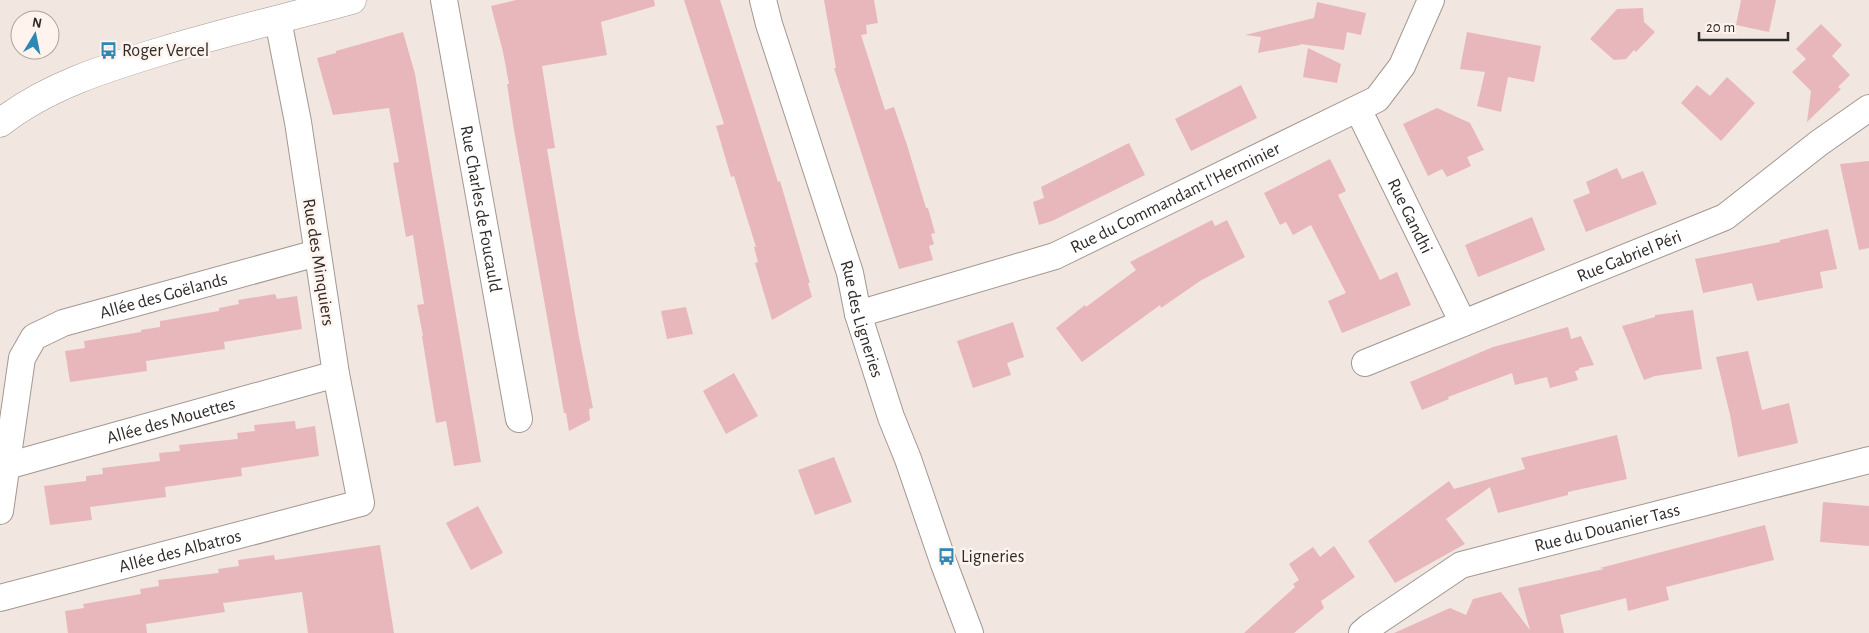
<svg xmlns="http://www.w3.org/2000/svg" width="1869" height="633" viewBox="0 0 1869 633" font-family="'Alegreya Sans',sans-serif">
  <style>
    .building { fill: #e8b7bc }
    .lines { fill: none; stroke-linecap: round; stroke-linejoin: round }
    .street-casing { stroke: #a29792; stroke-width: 28 }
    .secondary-casing { stroke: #a29792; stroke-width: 29 }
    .street { stroke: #fff; stroke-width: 26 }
    .secondary { stroke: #fff; stroke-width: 28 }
    .labels { text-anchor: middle; stroke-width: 5; stroke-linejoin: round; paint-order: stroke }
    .poi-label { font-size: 18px; fill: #302c2a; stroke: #fff3ed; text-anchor: start }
    .street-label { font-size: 18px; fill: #302c2a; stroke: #fff3ed }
  </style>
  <rect width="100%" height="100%" fill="#f2e6e0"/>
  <g class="building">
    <path d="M 516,0 L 654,0 L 655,6 L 601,22 L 607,55 L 542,66 L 555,148 L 547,149 L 579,337 L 593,408 L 589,409 L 590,420 L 569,431 L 566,413 L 564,413 L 514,130 L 507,84 L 509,84 L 503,52 L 491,6 Z"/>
    <path d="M 684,0 L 720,0 L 778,182 L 780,181 L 810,283 L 808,283 L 812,297 L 772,320 L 755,263 L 758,262 L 754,247 L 756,247 L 734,176 L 731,177 L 716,126 L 724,124 Z"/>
    <path d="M 824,0 L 874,0 L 878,23 L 866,25 L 867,34 L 861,35 L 885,110 L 894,107 L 907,145 L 926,208 L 928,208 L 935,233 L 931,234 L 934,244 L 929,246 L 933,260 L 899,269 L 834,68 L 836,68 Z"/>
    <path d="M 1741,0 L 1776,0 L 1769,32 L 1736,25 Z"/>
    <path d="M 1317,2 L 1366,13 L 1361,35 L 1347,32 L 1344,50 L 1301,44 L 1300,45 L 1258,53 L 1261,37 L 1245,35 L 1314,18 Z"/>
    <path d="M 1643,8 L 1644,22 L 1655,32 L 1636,52 L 1634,50 L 1626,59 L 1614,60 L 1590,39 L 1617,9 Z"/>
    <path d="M 1821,24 L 1842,45 L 1832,56 L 1850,75 L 1838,87 L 1841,89 L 1807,122 L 1811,91 L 1792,72 L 1806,59 L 1796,49 Z"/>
    <path d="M 403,32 L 415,74 L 481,462 L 454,466 L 446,421 L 436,423 L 422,336 L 423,336 L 417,305 L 424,304 L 413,235 L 406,237 L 393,163 L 399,162 L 389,108 L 333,115 L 317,58 L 336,53 L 336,51 Z"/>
    <path d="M 1467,32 L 1541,46 L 1534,82 L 1508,77 L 1501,112 L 1477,106 L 1485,72 L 1460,69 Z"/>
    <path d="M 1308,48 L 1341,64 L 1337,83 L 1303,77 Z"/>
    <path d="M 1727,77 L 1755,103 L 1721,141 L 1681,103 L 1697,85 L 1710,96 Z"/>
    <path d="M 1241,85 L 1257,118 L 1191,151 L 1175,119 Z"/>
    <path d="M 1437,108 L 1470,123 L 1484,150 L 1467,157 L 1471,166 L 1447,177 L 1442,169 L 1428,176 L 1403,124 Z"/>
    <path d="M 1129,143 L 1145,175 L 1052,221 L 1039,225 L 1033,202 L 1044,198 L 1041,187 Z"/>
    <path d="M 1330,159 L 1346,191 L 1338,195 L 1380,280 L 1397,272 L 1411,305 L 1342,333 L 1328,301 L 1346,293 L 1311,225 L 1293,235 L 1286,222 L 1280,225 L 1264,193 Z"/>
    <path d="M 1869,161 L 1869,248 L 1859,250 L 1840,164 Z"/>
    <path d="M 1617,168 L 1622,179 L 1643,171 L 1657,204 L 1586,232 L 1573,200 L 1590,193 L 1586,182 Z"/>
    <path d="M 1532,217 L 1545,250 L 1478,277 L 1465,245 Z"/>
    <path d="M 1212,220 L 1215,226 L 1227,220 L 1245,257 L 1200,281 L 1161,308 L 1160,305 L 1082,362 L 1056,328 L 1085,305 L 1086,307 L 1136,270 L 1130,262 Z"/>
    <path d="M 1828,229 L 1837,269 L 1820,272 L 1823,288 L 1757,301 L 1752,283 L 1703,293 L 1695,259 L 1780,242 L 1780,240 Z"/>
    <path d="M 275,294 L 277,299 L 297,296 L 302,329 L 224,342 L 225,349 L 146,361 L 147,371 L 70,382 L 65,351 L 85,348 L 84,341 L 141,332 L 141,330 L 160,327 L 160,321 L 219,311 L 219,308 L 239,304 L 238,300 Z"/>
    <path d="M 686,307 L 693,334 L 667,339 L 661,311 Z"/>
    <path d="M 1693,310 L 1702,369 L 1655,376 L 1644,380 L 1622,326 L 1655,317 L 1655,315 Z"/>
    <path d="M 1013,322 L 1024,357 L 1007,363 L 1011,375 L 973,388 L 957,341 Z"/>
    <path d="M 1568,327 L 1571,339 L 1581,336 L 1594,365 L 1579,368 L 1579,370 L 1575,371 L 1578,380 L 1550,388 L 1547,377 L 1515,385 L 1512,373 L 1448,397 L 1449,399 L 1422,410 L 1410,382 L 1493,347 Z"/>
    <path d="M 1748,351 L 1762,410 L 1789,403 L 1798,443 L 1738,457 L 1730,415 L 1716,357 Z"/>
    <path d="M 734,373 L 758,416 L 726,434 L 703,391 Z"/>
    <path d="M 295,421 L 296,429 L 315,426 L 319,456 L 241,468 L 242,476 L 165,487 L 166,497 L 90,507 L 92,520 L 50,525 L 44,486 L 86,481 L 86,476 L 103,474 L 102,468 L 160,461 L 159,453 L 180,451 L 179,445 L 238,439 L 237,433 L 255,431 L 254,425 Z"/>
    <path d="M 1617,435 L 1627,479 L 1568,492 L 1568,495 L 1498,513 L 1490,487 L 1446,519 L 1465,544 L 1395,583 L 1368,541 L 1449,481 L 1454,489 L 1525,469 L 1521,458 Z"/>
    <path d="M 834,457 L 852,502 L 815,515 L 798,470 Z"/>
    <path d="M 1823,502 L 1869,506 L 1869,546 L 1820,542 Z"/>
    <path d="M 478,506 L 503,553 L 471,570 L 446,523 Z"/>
    <path d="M 1765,525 L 1774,560 L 1666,587 L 1669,600 L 1628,611 L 1626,598 L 1560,615 L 1564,633 L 1394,633 L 1450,608 L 1466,615 L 1473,599 L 1501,592 L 1530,630 L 1518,588 L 1604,569 L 1600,568 Z"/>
    <path d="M 380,545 L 394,633 L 308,633 L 302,592 L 223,603 L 225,612 L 146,624 L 147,633 L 68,633 L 65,611 L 84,608 L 83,604 L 141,594 L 140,589 L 159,586 L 158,580 L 219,573 L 218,569 L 239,566 L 238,560 L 274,555 L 275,560 Z"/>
    <path d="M 1334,546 L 1355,577 L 1321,601 L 1324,608 L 1294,633 L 1244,633 L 1295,587 L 1293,584 L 1299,580 L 1289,564 L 1313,547 L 1320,557 Z"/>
  </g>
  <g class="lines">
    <defs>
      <g id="street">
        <path id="s1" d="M 444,0 L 519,419"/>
        <path id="s2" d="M 763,0 L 769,24 L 850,273 L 858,314 L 891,417 L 908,459 L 944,564 L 970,633"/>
        <path id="s3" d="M 1358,109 L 1463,323"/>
        <path id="s4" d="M 858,314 L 1055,256 L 1377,99 L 1402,66 L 1431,0"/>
        <path id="s5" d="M 1365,363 L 1725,217 L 1819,143 L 1869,108"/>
        <path id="s6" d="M 7,466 L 336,374"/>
        <path id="s7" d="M 0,511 L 22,358 L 34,337 L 63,323 L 317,253"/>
        <path id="s8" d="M 0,598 L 361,503 L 336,374 L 298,122 L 278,20"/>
        <path id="s9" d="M 1362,633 L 1369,627 L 1461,565 L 1869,460"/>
      </g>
      <path id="secondary" d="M 0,123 C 47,86 106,68 162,51 C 225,32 289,17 352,0"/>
    </defs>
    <use href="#street" class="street-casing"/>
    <use href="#secondary" class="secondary-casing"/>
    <use href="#street" class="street"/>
    <use href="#secondary" class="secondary"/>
  </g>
  <defs>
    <symbol id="bus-bare" viewBox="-9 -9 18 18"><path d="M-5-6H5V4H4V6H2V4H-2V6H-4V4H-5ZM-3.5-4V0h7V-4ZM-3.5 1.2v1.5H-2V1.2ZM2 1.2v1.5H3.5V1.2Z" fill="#2e88b6" stroke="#fff3ed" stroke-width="2.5" paint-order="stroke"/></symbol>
  </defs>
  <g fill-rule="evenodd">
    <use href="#bus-bare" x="96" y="38" width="25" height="25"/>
    <use href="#bus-bare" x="934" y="544" width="25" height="25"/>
  </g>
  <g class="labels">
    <g class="poi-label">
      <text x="122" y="56">Roger Vercel</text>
      <text x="961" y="562">Ligneries</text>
    </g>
    <g class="street-label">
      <text dy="6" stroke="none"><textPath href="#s4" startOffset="339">Rue du Commandant l'Herminier</textPath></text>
      <text dy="6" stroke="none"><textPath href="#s1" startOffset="212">Rue Charles de Foucauld</textPath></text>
      <text dy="6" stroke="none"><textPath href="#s3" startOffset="119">Rue Gandhi</textPath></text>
      <text dy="6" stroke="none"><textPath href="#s5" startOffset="285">Rue Gabriel Péri</textPath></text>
      <text transform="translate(319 262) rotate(81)" y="6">Rue des Minquiers</text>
      <text dy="6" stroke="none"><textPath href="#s7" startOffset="315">Allée des Goëlands</textPath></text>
      <text dy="6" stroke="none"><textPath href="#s2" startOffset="334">Rue des Ligneries</textPath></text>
      <text dy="6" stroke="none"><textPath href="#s6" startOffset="170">Allée des Mouettes</textPath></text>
      <text dy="6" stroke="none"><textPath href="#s9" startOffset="271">Rue du Douanier Tass</textPath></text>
      <text dy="6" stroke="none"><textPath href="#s8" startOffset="186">Allée des Albatros</textPath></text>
    </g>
  </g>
  <g transform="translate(35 35) rotate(10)"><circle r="24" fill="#fff3ed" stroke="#aca39f"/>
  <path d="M0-4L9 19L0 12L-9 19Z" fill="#2e88b6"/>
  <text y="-8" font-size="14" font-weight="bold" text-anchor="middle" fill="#302c2a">N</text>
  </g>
  <path d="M1699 32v8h89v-8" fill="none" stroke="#302c2a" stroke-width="2.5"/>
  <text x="1706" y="32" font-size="15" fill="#302c2a" stroke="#fff3ed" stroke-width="4" paint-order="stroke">20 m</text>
</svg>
